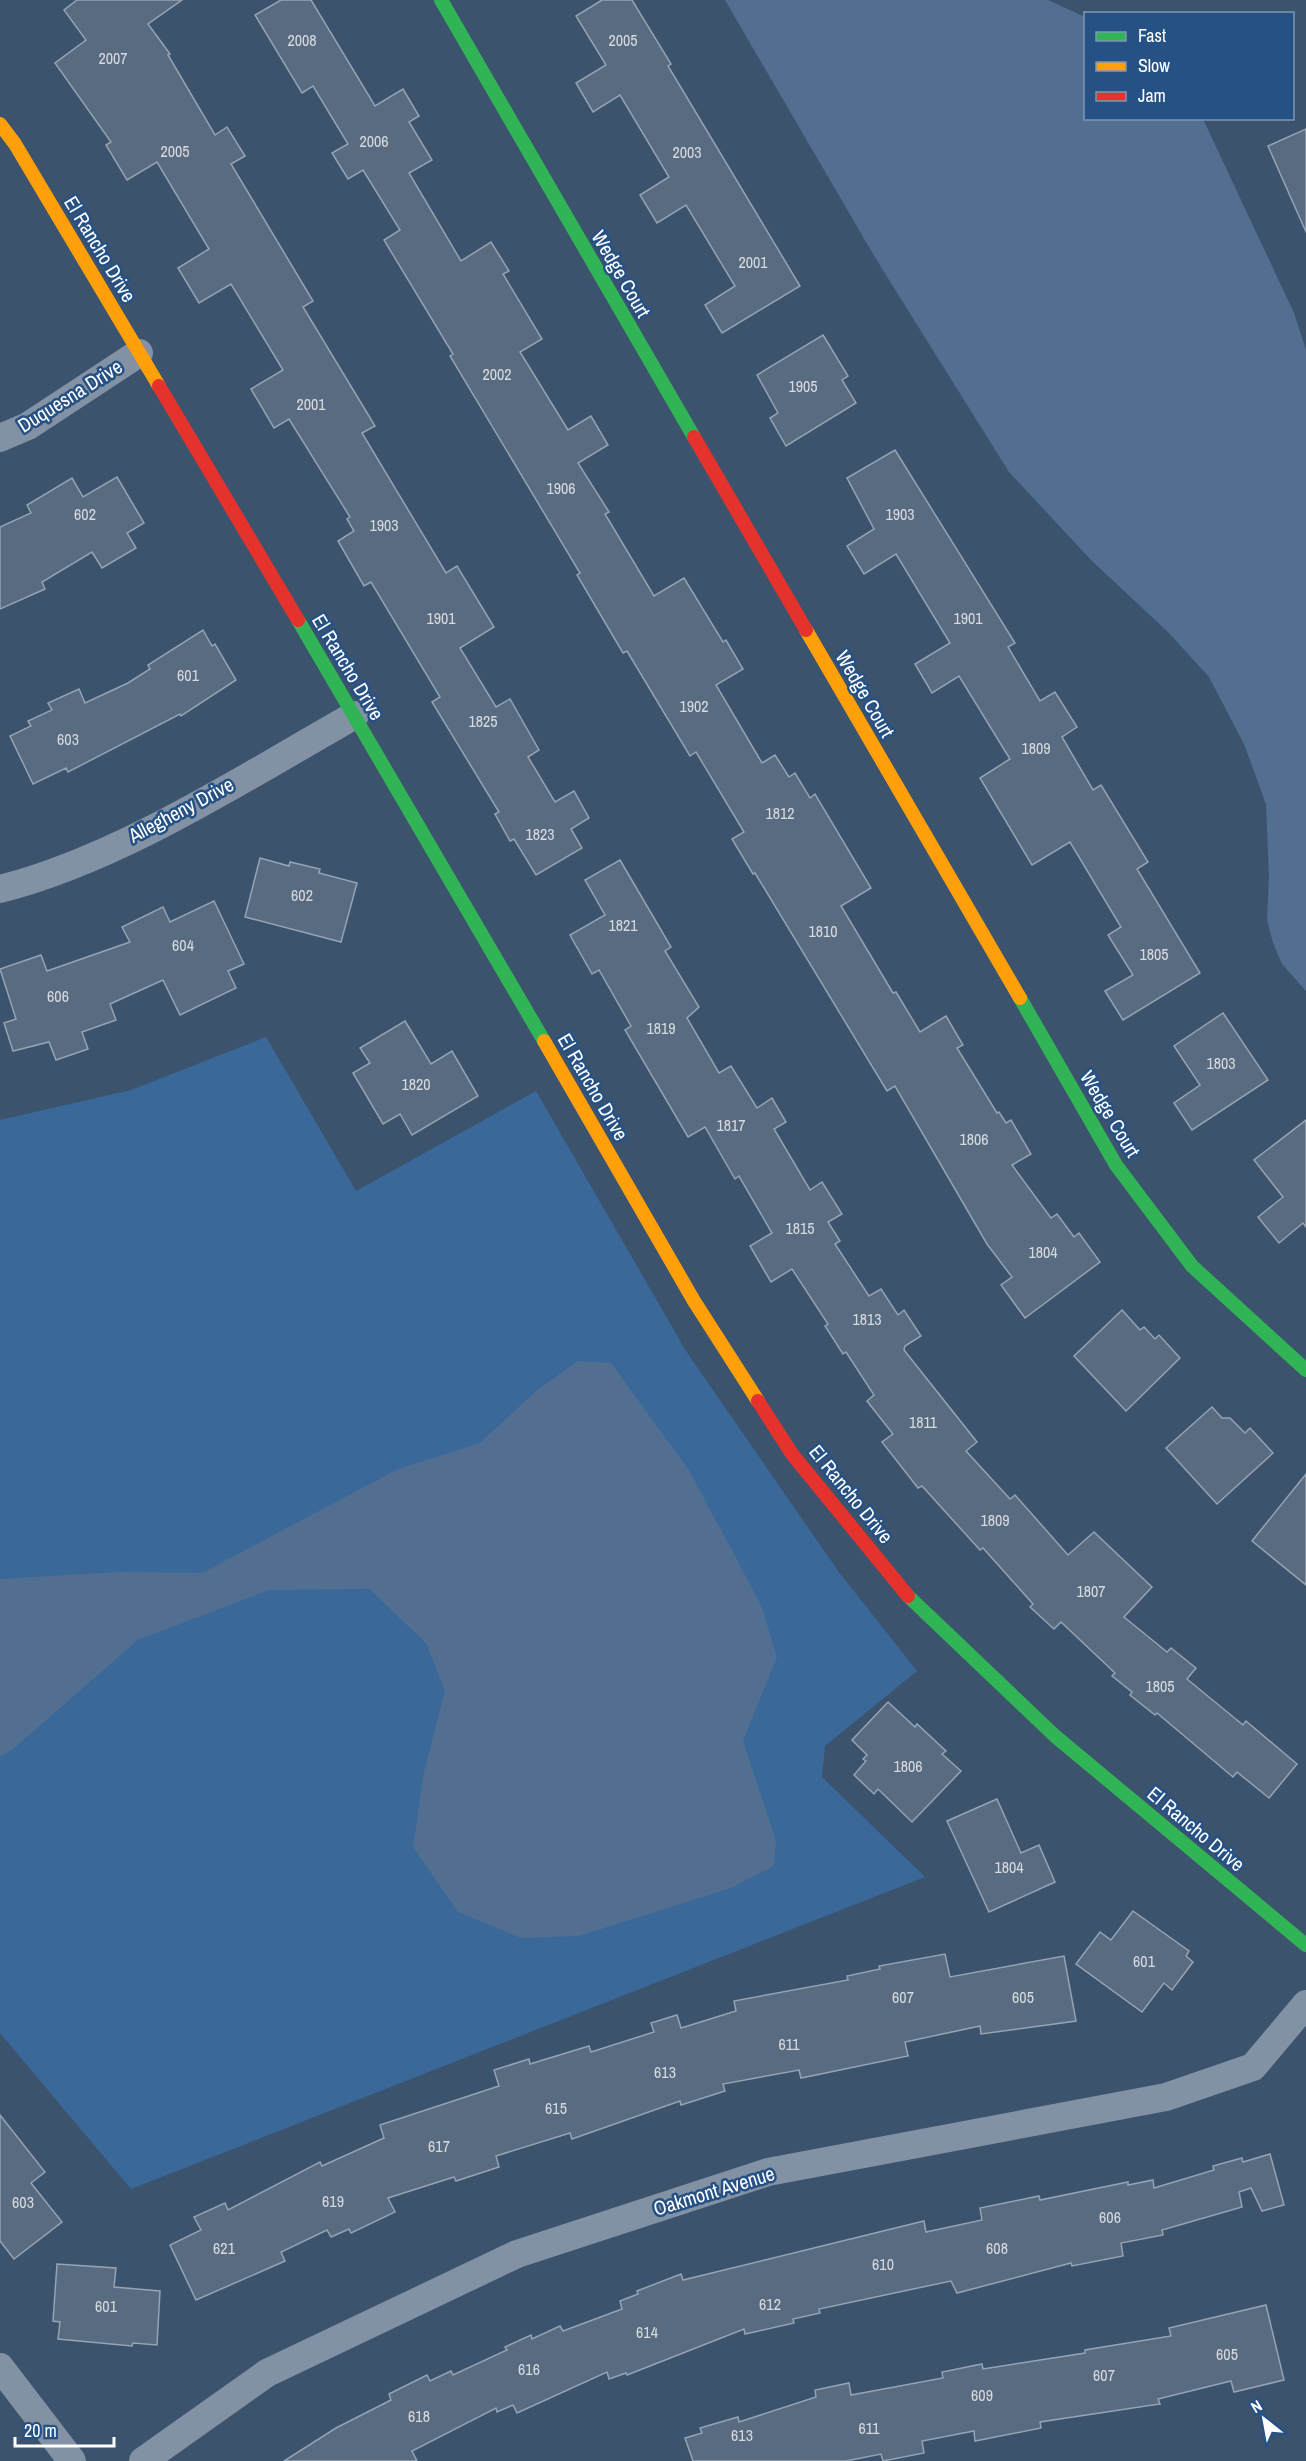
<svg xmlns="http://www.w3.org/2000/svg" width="1306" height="2461" viewBox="0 0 1306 2461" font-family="'Archivo Narrow',sans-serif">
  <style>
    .green { fill: #3a6899 }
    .water { fill: #526f92 }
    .building { fill: #596b80; stroke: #95a3b2; stroke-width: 1.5 }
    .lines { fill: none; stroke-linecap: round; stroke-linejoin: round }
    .street { stroke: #8292a4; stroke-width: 28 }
    .fast { stroke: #30b455; stroke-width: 14 }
    .slow { stroke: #ff9f0a; stroke-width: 14 }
    .jam { stroke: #e5322d; stroke-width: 14 }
    .labels { text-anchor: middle; stroke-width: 5; stroke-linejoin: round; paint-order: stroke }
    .number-label { font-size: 16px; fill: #d6dadf }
    .street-label { font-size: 20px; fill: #fff; stroke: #265184 }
  </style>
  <rect width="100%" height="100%" fill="#3c536e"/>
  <path class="green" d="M 266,1037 L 356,1191 L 536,1091 L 686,1351 L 838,1571 L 917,1671 L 825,1746 L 822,1777 L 925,1877 L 131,2189 L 0,2033 L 0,1120 L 131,1090 Z"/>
  <g class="water">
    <path d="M 725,0 L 1048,0 L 1085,17 L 1086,118 L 1203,119 L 1294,313 L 1306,350 L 1306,991 L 1282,964 L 1273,943 L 1267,919 L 1269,877 L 1266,804 L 1244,744 L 1209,677 L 1168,632 L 1092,561 L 1009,472 L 876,259 Z"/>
    <path d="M 578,1361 L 611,1363 L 689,1470 L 761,1605 L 777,1657 L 743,1741 L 776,1841 L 774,1866 L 731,1888 L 579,1936 L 521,1938 L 458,1912 L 413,1847 L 424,1772 L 445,1691 L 426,1643 L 369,1589 L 269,1590 L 138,1640 L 12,1750 L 0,1756 L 0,1579 L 118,1572 L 202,1573 L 398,1469 L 480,1443 L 537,1390 Z"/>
  </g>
  <g class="building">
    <path d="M 77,0 L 182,0 L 148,24 L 170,54 L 168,55 L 215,135 L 227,127 L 245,156 L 231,164 L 313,301 L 303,307 L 375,426 L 362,433 L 446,573 L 457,566 L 494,627 L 460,648 L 496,707 L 510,699 L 539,750 L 528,757 L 555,802 L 574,791 L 589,818 L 571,829 L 582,848 L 536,875 L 514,839 L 510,841 L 495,814 L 499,812 L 432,702 L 440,697 L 371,582 L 364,586 L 338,541 L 354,531 L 347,519 L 350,517 L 289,419 L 274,428 L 251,389 L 283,370 L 231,284 L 199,303 L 178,268 L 209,249 L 157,162 L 127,180 L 106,145 L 111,142 L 55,63 L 86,40 L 64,10 Z"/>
    <path d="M 281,0 L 311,0 L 375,106 L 403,89 L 419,116 L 409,122 L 432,160 L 409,173 L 461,261 L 491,242 L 509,271 L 503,274 L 542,339 L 520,352 L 568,430 L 591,416 L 608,445 L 578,463 L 609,512 L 605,514 L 654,596 L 684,578 L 723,642 L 726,640 L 743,669 L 716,685 L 762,763 L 775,755 L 789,777 L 795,773 L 810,798 L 815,794 L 871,888 L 841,906 L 893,993 L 896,992 L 920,1032 L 946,1016 L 963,1045 L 957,1048 L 997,1113 L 999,1112 L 1006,1123 L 1011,1120 L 1031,1154 L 1012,1165 L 1051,1218 L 1057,1214 L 1074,1237 L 1079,1233 L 1100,1262 L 1025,1318 L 1001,1285 L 1012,1277 L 987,1244 L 895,1086 L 887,1091 L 755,873 L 753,874 L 732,839 L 744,832 L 696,752 L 690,756 L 627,651 L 623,653 L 577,575 L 580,573 L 450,356 L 453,354 L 384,240 L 400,230 L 363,170 L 348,179 L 332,153 L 348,144 L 313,86 L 302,93 L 255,15 Z"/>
    <path d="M 602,0 L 632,0 L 671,64 L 668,66 L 800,286 L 722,333 L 705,305 L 735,286 L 686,205 L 657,223 L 640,195 L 669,177 L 620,95 L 593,112 L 576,83 L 606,65 L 576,16 Z"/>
    <path d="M 1306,129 L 1306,232 L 1268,146 Z"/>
    <path d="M 823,335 L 848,376 L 842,380 L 856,403 L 786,446 L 770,418 L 778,413 L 757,375 Z"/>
    <path d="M 895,450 L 1015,643 L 1008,647 L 1040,701 L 1055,692 L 1077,727 L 1062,737 L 1093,790 L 1101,785 L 1148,862 L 1137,869 L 1200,973 L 1123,1020 L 1105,991 L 1133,975 L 1108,935 L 1121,927 L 1070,842 L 1032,865 L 980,778 L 1010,759 L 959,676 L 932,693 L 915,664 L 950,643 L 896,554 L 864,574 L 847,546 L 874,529 L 847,478 Z"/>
    <path d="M 117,477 L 144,523 L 127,533 L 136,548 L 102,568 L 92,552 L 42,582 L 45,589 L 0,609 L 0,527 L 31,513 L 27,505 L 72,478 L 83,497 Z"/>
    <path d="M 203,630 L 212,646 L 215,644 L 236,680 L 181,716 L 180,714 L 68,772 L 66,768 L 33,784 L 10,736 L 31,726 L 28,721 L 52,710 L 48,703 L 79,689 L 85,703 L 128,683 L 150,669 L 148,665 Z"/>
    <path d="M 260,858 L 289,866 L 290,862 L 320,869 L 319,873 L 357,883 L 341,942 L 245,917 Z"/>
    <path d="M 620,860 L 671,947 L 665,951 L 699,1007 L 687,1018 L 719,1073 L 731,1066 L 757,1108 L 772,1098 L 786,1122 L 774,1129 L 810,1190 L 822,1182 L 842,1214 L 828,1222 L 840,1241 L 835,1244 L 869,1296 L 881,1289 L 898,1315 L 904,1310 L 921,1336 L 905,1346 L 904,1350 L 977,1442 L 966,1451 L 1010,1499 L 1015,1495 L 1068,1555 L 1094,1532 L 1152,1587 L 1124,1617 L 1167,1652 L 1171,1648 L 1196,1668 L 1187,1679 L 1243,1725 L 1246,1721 L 1297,1764 L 1269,1798 L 1237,1772 L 1233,1777 L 1157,1713 L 1155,1715 L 1130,1695 L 1132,1692 L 1112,1676 L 1115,1673 L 1061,1622 L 1054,1629 L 1030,1607 L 1033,1604 L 983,1548 L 980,1550 L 922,1486 L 918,1488 L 882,1442 L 893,1434 L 867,1401 L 874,1395 L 846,1352 L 843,1354 L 825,1326 L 828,1324 L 792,1269 L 771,1282 L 750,1246 L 772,1233 L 739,1176 L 735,1179 L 705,1127 L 688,1137 L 625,1030 L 631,1026 L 599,970 L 592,974 L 570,935 L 605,915 L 585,880 Z"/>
    <path d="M 214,901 L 244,964 L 228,971 L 236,988 L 180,1015 L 163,980 L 110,1004 L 116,1020 L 82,1032 L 88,1049 L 56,1060 L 49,1042 L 13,1051 L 4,1023 L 16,1019 L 0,969 L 41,955 L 47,971 L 130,942 L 122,927 L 163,907 L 170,922 Z"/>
    <path d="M 1223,1013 L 1268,1080 L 1192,1130 L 1174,1103 L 1200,1085 L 1174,1046 Z"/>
    <path d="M 405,1021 L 431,1064 L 452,1051 L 478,1096 L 412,1135 L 400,1114 L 383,1124 L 353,1073 L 370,1063 L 360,1048 Z"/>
    <path d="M 1306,1120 L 1306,1227 L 1303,1223 L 1279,1243 L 1258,1217 L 1283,1197 L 1254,1160 Z"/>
    <path d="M 1122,1310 L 1140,1330 L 1144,1327 L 1155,1339 L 1159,1335 L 1180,1358 L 1126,1411 L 1074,1356 Z"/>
    <path d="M 1212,1407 L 1222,1418 L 1230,1418 L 1245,1433 L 1250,1428 L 1273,1453 L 1217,1504 L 1166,1448 Z"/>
    <path d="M 1306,1474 L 1306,1585 L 1252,1541 Z"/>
    <path d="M 888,1702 L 915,1727 L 917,1724 L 946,1751 L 942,1754 L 961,1771 L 912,1822 L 878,1789 L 874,1794 L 854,1775 L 866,1761 L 863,1759 L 867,1755 L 852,1740 Z"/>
    <path d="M 997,1799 L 1021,1853 L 1039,1845 L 1055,1882 L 989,1912 L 947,1821 Z"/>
    <path d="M 1133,1911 L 1189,1951 L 1186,1956 L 1193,1962 L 1172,1990 L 1164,1983 L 1142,2012 L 1076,1964 L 1100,1932 L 1111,1940 Z"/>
    <path d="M 945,1954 L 950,1977 L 1064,1956 L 1076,2021 L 981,2034 L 980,2026 L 905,2042 L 908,2056 L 801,2078 L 799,2070 L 723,2084 L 725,2091 L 681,2105 L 680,2101 L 572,2139 L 570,2133 L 496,2156 L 499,2167 L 456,2181 L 454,2177 L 388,2198 L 395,2212 L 351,2233 L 349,2229 L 331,2237 L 327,2230 L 281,2252 L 285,2261 L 196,2300 L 170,2245 L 201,2230 L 194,2217 L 225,2203 L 228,2210 L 320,2162 L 322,2166 L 384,2138 L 380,2125 L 499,2086 L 494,2070 L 529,2059 L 530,2064 L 589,2046 L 591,2052 L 654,2032 L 651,2023 L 677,2015 L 681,2028 L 736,2011 L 734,2001 L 848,1980 L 847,1976 L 880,1969 L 879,1966 Z"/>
    <path d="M 0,2115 L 45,2172 L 31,2183 L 62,2222 L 14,2259 L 0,2241 Z"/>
    <path d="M 1270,2154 L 1284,2205 L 1262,2211 L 1251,2188 L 1239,2192 L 1242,2207 L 1162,2230 L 1163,2235 L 1121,2243 L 1123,2256 L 1072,2266 L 1071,2263 L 957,2293 L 951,2281 L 819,2309 L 820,2313 L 793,2319 L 794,2323 L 745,2334 L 744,2329 L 627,2375 L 626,2373 L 609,2379 L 607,2372 L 517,2413 L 513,2405 L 497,2412 L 496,2408 L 412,2451 L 417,2461 L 284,2461 L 336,2428 L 391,2400 L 389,2394 L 427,2375 L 430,2381 L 451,2371 L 453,2375 L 507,2350 L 505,2347 L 531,2335 L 532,2339 L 560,2326 L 563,2331 L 622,2309 L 620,2301 L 638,2294 L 637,2291 L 681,2274 L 683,2280 L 924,2221 L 926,2232 L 982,2220 L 980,2208 L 1039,2196 L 1040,2200 L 1128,2182 L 1128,2185 L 1153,2180 L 1154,2188 L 1214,2170 L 1213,2166 L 1242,2158 L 1243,2162 Z"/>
    <path d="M 57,2264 L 116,2268 L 114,2287 L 160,2291 L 157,2345 L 133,2343 L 132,2346 L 58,2339 L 60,2322 L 53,2321 Z"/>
    <path d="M 1266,2305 L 1284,2380 L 1234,2392 L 1231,2381 L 1158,2399 L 1160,2404 L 1040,2422 L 1041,2428 L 975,2441 L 974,2431 L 922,2441 L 924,2453 L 883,2461 L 881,2454 L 846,2461 L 693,2461 L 685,2438 L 702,2433 L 700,2428 L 738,2417 L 739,2422 L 816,2397 L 815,2390 L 849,2383 L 851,2395 L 943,2378 L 942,2372 L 982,2364 L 983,2369 L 1085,2353 L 1085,2350 L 1171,2336 L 1169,2328 Z"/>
  </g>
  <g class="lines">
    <g class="street">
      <path d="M 0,438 L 28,426 L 139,353"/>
      <path d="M 0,889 C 120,859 247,776 355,715"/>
      <path d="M 0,2367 L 72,2461"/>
      <path d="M 143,2461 L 267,2373 L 517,2254 L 768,2172 L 1166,2097 L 1253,2067 L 1306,2004"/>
    </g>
    <g class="fast">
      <path d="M 441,0 L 694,437"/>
      <path d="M 298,620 L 544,1041"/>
      <path d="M 1020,998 L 1116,1165 L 1192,1266 L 1306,1370"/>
      <path d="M 908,1596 L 1055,1736 L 1306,1945"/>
    </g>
    <g class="slow">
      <path d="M 0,124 L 15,144 L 159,386"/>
      <path d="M 806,630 L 1020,998"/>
      <path d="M 544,1041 L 694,1301 L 758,1401"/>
    </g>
    <g class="jam">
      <path d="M 159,386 L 298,620"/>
      <path d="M 694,437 L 806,630"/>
      <path d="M 758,1401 L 792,1454 L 908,1596"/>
    </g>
  </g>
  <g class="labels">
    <g class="number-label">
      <text x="302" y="46">2008</text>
      <text x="623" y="46">2005</text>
      <text x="113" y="64">2007</text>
      <text x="374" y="147">2006</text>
      <text x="175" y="157">2005</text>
      <text x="687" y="158">2003</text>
      <text x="753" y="268">2001</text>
      <text x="497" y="380">2002</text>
      <text x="803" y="392">1905</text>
      <text x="311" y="410">2001</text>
      <text x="561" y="494">1906</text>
      <text x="85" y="520">602</text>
      <text x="900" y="520">1903</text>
      <text x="384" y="531">1903</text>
      <text x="441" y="624">1901</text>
      <text x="968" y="624">1901</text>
      <text x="188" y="681">601</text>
      <text x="694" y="712">1902</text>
      <text x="483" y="727">1825</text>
      <text x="68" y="745">603</text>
      <text x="1036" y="754">1809</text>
      <text x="780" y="819">1812</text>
      <text x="540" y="840">1823</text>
      <text x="302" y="901">602</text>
      <text x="623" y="931">1821</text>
      <text x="823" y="937">1810</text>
      <text x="183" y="951">604</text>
      <text x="1154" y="960">1805</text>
      <text x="58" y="1002">606</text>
      <text x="661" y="1034">1819</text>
      <text x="1221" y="1069">1803</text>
      <text x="416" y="1090">1820</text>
      <text x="731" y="1131">1817</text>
      <text x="974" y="1145">1806</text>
      <text x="800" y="1234">1815</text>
      <text x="1043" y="1258">1804</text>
      <text x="867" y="1325">1813</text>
      <text x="923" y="1428">1811</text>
      <text x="995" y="1526">1809</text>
      <text x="1091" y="1597">1807</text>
      <text x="1160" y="1692">1805</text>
      <text x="908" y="1772">1806</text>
      <text x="1009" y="1873">1804</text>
      <text x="1144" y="1967">601</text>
      <text x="903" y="2003">607</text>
      <text x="1023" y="2003">605</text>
      <text x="789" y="2050">611</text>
      <text x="665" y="2078">613</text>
      <text x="556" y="2114">615</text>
      <text x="439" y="2152">617</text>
      <text x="333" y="2207">619</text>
      <text x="23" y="2208">603</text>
      <text x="1110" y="2223">606</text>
      <text x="224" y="2254">621</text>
      <text x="997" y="2254">608</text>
      <text x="883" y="2270">610</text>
      <text x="770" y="2310">612</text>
      <text x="106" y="2312">601</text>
      <text x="647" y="2338">614</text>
      <text x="1227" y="2360">605</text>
      <text x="529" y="2375">616</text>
      <text x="1104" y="2381">607</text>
      <text x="982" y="2401">609</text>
      <text x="419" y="2422">618</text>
      <text x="869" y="2434">611</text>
      <text x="742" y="2441">613</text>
    </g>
    <g class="street-label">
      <text transform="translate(100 249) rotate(59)" y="7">El Rancho Drive</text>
      <text transform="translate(621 274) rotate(60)" y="7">Wedge Court</text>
      <text transform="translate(70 396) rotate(-32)" y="7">Duquesna Drive</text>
      <text transform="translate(348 667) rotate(59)" y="7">El Rancho Drive</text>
      <text transform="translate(865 694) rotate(60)" y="7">Wedge Court</text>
      <text transform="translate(181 810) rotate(-28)" y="7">Allegheny Drive</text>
      <text transform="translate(593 1087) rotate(60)" y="7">El Rancho Drive</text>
      <text transform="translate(1110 1114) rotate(59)" y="7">Wedge Court</text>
      <text transform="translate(851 1494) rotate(51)" y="7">El Rancho Drive</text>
      <text transform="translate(1196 1829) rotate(40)" y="7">El Rancho Drive</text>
      <text transform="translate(714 2191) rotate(-17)" y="7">Oakmont Avenue</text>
    </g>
  </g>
  <rect x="1084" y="12" width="210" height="108" fill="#265184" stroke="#7d97b5" stroke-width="1.5"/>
  <rect x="1096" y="32" width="30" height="9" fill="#30b455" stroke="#7d97b5" stroke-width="1.5"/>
  <text x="1138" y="42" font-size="18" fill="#ffffff">Fast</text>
  <rect x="1096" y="62" width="30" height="9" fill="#ff9f0a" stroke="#7d97b5" stroke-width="1.5"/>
  <text x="1138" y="72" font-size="18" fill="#ffffff">Slow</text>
  <rect x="1096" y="92" width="30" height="9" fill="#e5322d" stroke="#7d97b5" stroke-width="1.5"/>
  <text x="1138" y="102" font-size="18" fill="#ffffff">Jam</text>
  <g transform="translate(1264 2419) rotate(329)" stroke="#265184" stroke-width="4.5" paint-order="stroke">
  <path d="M0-4.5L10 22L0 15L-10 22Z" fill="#ffffff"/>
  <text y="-9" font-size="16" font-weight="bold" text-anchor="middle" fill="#ffffff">N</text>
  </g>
  <path d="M15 2437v9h99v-9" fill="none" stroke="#ffffff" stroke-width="3"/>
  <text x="24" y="2437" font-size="18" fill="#ffffff" stroke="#265184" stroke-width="4.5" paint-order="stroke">20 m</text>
</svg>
